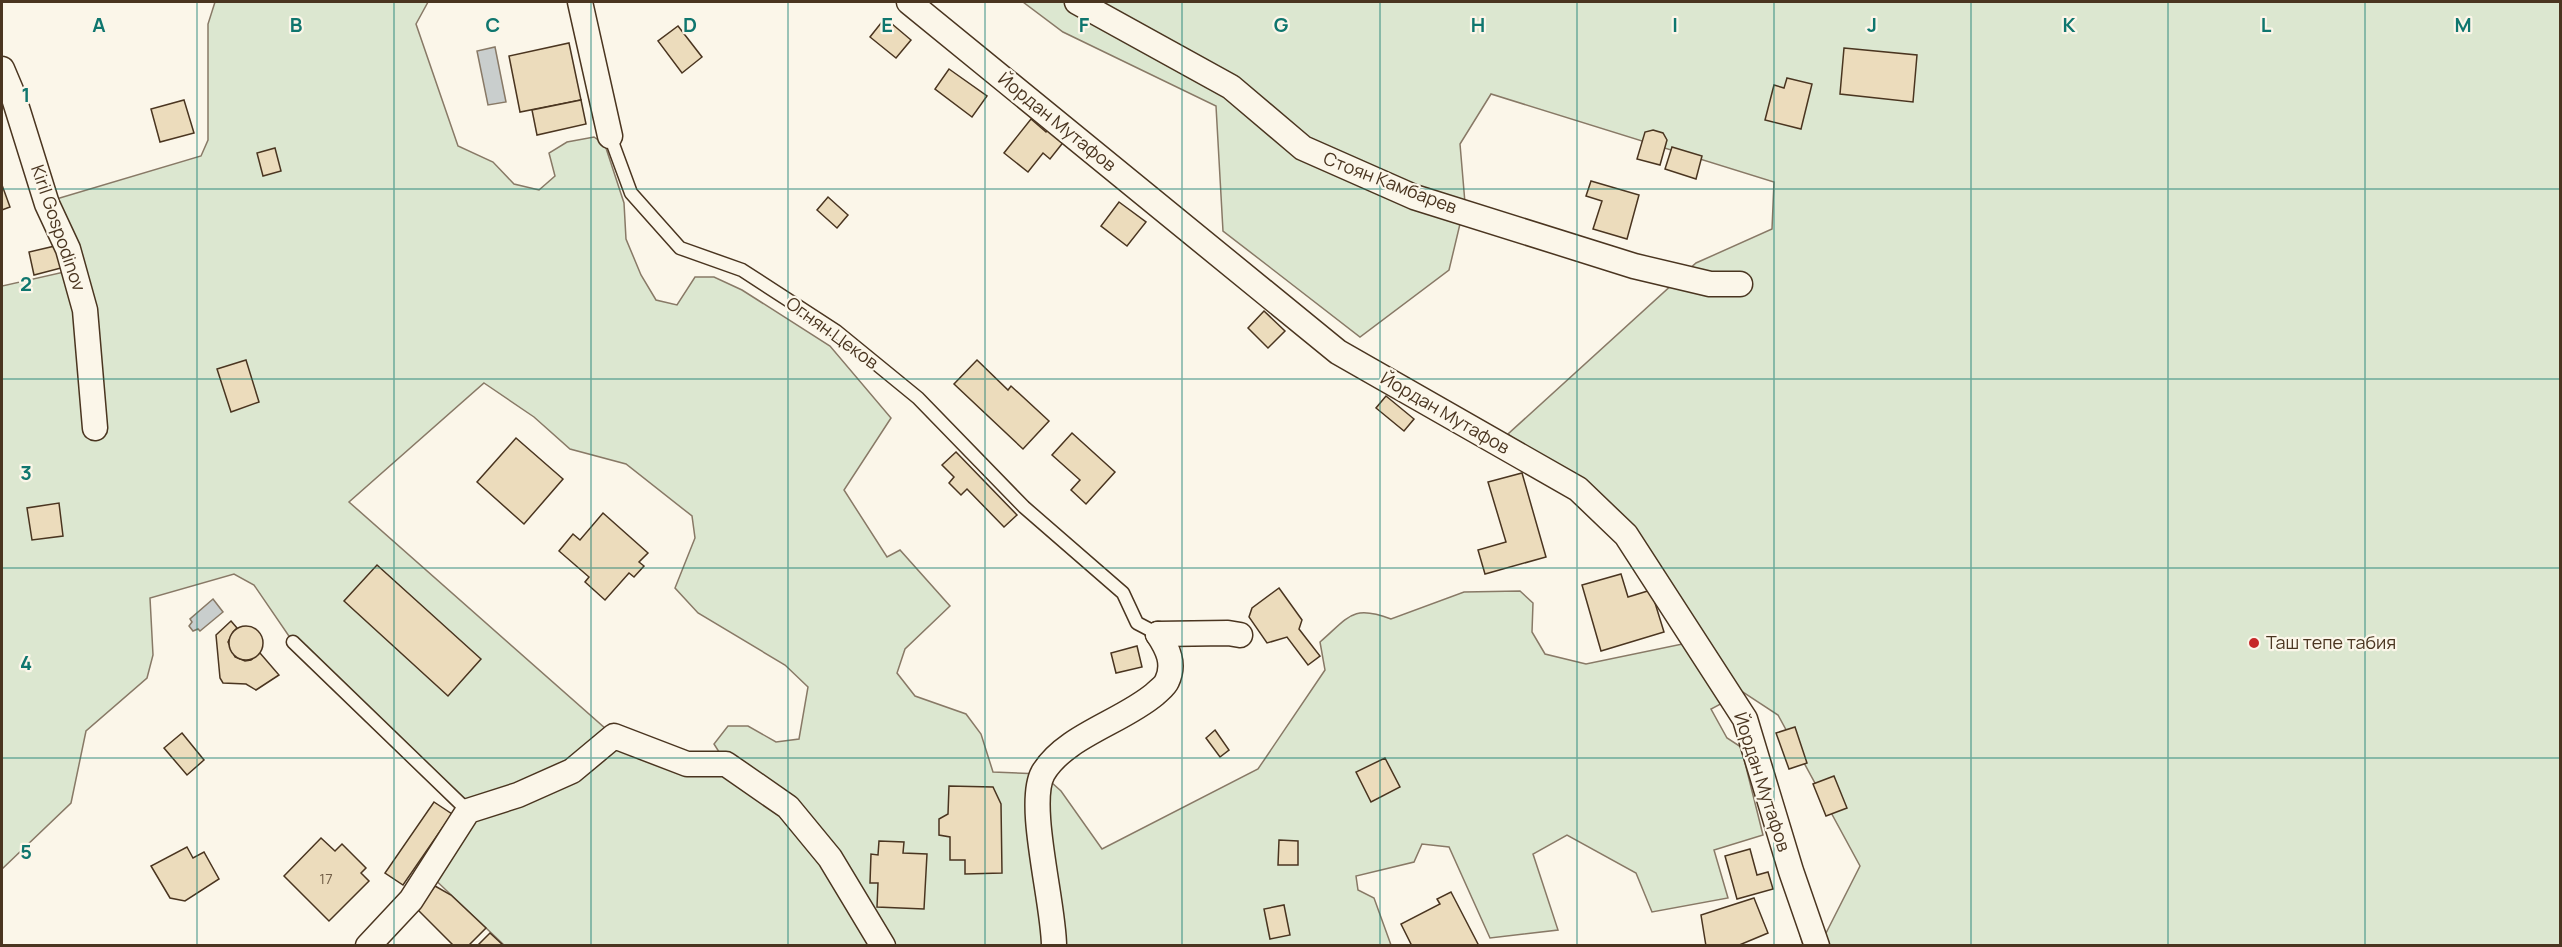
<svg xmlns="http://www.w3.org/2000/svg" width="2562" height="947" viewBox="0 0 2562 947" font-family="Manrope,sans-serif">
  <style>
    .green { fill: #dce7d0; stroke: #887966; stroke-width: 1.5; fill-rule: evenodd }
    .water { fill: #c9cecd; stroke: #887966; stroke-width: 1.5 }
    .building { fill: #ecdcbc; stroke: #4a3520; stroke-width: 1.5 }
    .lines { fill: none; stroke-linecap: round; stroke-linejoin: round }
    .lane-casing { stroke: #4a3520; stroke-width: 15 }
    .street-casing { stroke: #4a3520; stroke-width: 27 }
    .lane { stroke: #fbf6e9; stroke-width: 12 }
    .street { stroke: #fbf6e9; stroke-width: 24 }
    .grid { fill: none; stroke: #0f766e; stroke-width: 1.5; stroke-opacity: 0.55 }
    .poi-dot { fill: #c62828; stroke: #fbf6e9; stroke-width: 2 }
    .labels { text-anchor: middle; stroke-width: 4.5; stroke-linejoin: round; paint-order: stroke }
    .number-label { font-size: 15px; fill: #725f47 }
    .street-label { font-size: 18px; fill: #4a3520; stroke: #fbf6e9 }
    .poi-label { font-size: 18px; fill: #4a3520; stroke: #fbf6e9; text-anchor: start }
    .grid-label { font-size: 20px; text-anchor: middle; font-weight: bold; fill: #0f766e; stroke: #fbf6e9; stroke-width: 4.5; stroke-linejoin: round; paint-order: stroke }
  </style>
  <rect width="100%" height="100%" fill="#fbf6e9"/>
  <path class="green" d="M 215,2 L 428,2 L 416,24 L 458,146 L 493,162 L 514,184 L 539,190 L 555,176 L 549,153 L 567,142 L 594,137 L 605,145 L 624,203 L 626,239 L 641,275 L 656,300 L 677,305 L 695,277 L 714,277 L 742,290 L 830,346 L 891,418 L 844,490 L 887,557 L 900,550 L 950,606 L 905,649 L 897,673 L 915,696 L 966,714 L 981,734 L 993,772 L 1042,774 L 1061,791 L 1102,849 L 1258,769 L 1325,670 L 1320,642 C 1349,617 1352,604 1391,619 L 1464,592 L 1520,591 L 1533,603 L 1532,632 L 1545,654 L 1586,664 L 1697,641 L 1636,531 L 1508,434 L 1696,263 L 1772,229 L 1774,182 L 1491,94 L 1460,144 L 1465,203 L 1449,270 L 1360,337 L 1223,231 L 1216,106 L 1063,32 L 1023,2 L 2560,2 L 2560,945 L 1803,945 L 1800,935 L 1825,935 L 1860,866 L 1778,715 L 1743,692 L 1711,709 L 1727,738 L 1741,747 L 1763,835 L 1714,850 L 1728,898 L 1652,912 L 1636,873 L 1567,835 L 1533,854 L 1558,930 L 1490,938 L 1449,847 L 1422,844 L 1414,862 L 1356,876 L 1358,890 L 1374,898 L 1391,945 L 504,945 L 428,873 L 468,811 L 293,642 L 254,585 L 234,574 L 150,598 L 153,655 L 147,678 L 86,731 L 71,803 L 2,869 L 2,286 L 82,268 L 53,200 L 201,156 L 208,140 L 208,24 ZM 484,383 L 534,417 L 570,449 L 626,464 L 692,516 L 695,538 L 675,588 L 698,613 L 785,665 L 808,687 L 799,739 L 776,742 L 748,726 L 728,726 L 714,744 L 726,763 L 614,736 L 349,502 Z"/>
  <g class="water">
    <path d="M 495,47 L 506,102 L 488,105 L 477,51 Z"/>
    <path d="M 213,599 L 223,612 L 200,631 L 198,629 L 193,631 L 189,626 L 192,622 L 190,619 Z"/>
  </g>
  <g class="building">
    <path d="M 885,18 L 911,40 L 896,58 L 870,37 Z"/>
    <path d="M 678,26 L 702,57 L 682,73 L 658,41 Z"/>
    <path d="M 569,43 L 581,100 L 520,112 L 509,56 Z"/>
    <path d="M 1844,48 L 1917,55 L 1913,102 L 1840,94 Z"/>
    <path d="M 949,69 L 987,96 L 972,117 L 935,89 Z"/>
    <path d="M 1787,78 L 1812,84 L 1801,129 L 1765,120 L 1774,85 L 1784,88 Z"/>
    <path d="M 184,100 L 194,133 L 160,142 L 151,109 Z"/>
    <path d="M 581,100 L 586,124 L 537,135 L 532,110 Z"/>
    <path d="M 1031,119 L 1046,132 L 1050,127 L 1065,140 L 1050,159 L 1043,153 L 1028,172 L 1004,153 Z"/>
    <path d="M 1653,130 L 1663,133 L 1667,140 L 1660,165 L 1637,159 L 1645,132 Z"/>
    <path d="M 1672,147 L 1702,156 L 1696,179 L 1665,169 Z"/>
    <path d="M 275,148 L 281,171 L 263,176 L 257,153 Z"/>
    <path d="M 1591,181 L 1639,195 L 1627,239 L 1593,229 L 1602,201 L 1586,196 Z"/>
    <path d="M 2,185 L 10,207 L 2,210 Z"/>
    <path d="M 828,197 L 848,215 L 837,228 L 817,210 Z"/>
    <path d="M 1119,202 L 1146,222 L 1127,246 L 1101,226 Z"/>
    <path d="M 55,246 L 61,268 L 34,275 L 29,252 Z"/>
    <path d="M 1264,311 L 1285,331 L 1268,348 L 1248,328 Z"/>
    <path d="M 246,360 L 259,402 L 231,412 L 217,369 Z"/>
    <path d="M 977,360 L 1008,390 L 1011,386 L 1049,421 L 1023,449 L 954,384 Z"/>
    <path d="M 1386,396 L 1414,419 L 1404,431 L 1376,408 Z"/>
    <path d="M 1072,433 L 1115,472 L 1086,504 L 1071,490 L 1080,480 L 1052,455 Z"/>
    <path d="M 516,438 L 563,479 L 524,524 L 477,482 Z"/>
    <path d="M 956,452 L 1017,515 L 1004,527 L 967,489 L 961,495 L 949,483 L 954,477 L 942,465 Z"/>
    <path d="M 1522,473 L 1546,557 L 1485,574 L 1478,550 L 1506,542 L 1488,482 Z"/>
    <path d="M 59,503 L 63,536 L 32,540 L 27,508 Z"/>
    <path d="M 603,513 L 648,553 L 639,562 L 644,566 L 634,577 L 629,573 L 605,600 L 585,582 L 589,577 L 559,551 L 573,534 L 580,540 Z"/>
    <path d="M 377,565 L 481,659 L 448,696 L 344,601 Z"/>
    <path d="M 1621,574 L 1628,597 L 1651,590 L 1664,632 L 1601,651 L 1582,585 Z"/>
    <path d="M 1279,588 L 1302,620 L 1299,629 L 1320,656 L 1308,665 L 1287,637 L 1267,643 L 1249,617 L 1252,608 Z"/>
    <path d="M 231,621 L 237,628 L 233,632 L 228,642 L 235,657 L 245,661 L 251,660 L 260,653 L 279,675 L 256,690 L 246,684 L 223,683 L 220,678 L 216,635 Z"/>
    <circle cx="246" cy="643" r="17"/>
    <path d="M 1137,646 L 1142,667 L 1116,673 L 1111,653 Z"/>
    <path d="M 1795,727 L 1807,763 L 1789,769 L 1776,733 Z"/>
    <path d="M 1215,730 L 1229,750 L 1220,757 L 1206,738 Z"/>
    <path d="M 182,733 L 204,760 L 187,775 L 164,748 Z"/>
    <path d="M 1385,758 L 1400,787 L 1371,802 L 1356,772 Z"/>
    <path d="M 1834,776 L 1847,808 L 1826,816 L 1813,784 Z"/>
    <path d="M 949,786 L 993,787 L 1001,804 L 1002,873 L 965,874 L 965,860 L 950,860 L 950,837 L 939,835 L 939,819 L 948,814 Z"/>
    <path d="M 434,802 L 452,814 L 403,885 L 385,873 Z"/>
    <path d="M 321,838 L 335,851 L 342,844 L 366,868 L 361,873 L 369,881 L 329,921 L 284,876 Z"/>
    <path d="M 1279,840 L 1298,841 L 1298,865 L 1278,865 Z"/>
    <path d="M 879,841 L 904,842 L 903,853 L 927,854 L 924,909 L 877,907 L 878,883 L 870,883 L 871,854 L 878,855 Z"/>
    <path d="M 187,847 L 193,858 L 204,852 L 219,879 L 185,901 L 170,898 L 151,866 Z"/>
    <path d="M 1750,849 L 1757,875 L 1768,872 L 1773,889 L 1737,899 L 1725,856 Z"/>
    <path d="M 435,886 L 451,895 L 486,928 L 468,946 L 454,946 L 417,909 Z"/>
    <path d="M 1451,892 L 1479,946 L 1412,946 L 1401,924 L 1440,904 L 1437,899 Z"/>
    <path d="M 1754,898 L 1768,933 L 1737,946 L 1706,946 L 1701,915 Z"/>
    <path d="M 1284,905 L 1290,935 L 1270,939 L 1264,909 Z"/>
    <path d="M 490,933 L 504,946 L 477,946 Z"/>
  </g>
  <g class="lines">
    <defs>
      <g id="lane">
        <path d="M 610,136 L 631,193 L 680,248 L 742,270 L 836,331 L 918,398 L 1024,507 L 1123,593 L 1137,623 L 1158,634"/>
        <path d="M 293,642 L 468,811"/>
      </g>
      <g id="street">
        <path d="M 580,2 L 610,136"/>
        <path d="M 909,2 L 1338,352 L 1578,489 L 1626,535 L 1745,719 L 1791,871 L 1817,946"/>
        <path d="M 1077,2 L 1231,87 L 1303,148 L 1414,197 L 1634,266 L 1710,284 L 1740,284"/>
        <path d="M 2,69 L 13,95 L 47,204 L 68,249 L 85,310 L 95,428"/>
        <path d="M 1158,634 L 1228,633 L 1240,635"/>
        <path d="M 368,946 L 411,900 L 468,811 L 518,795 L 572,771 L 614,736 L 687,764 L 726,764 L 788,807 L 830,858 L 883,946"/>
        <path d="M 1054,946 C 1054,904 1026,804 1043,773 C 1065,736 1122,722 1155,694 C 1159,690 1165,686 1167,681 C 1175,664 1168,649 1158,634"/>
      </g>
    </defs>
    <use href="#lane" class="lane-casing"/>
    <use href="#street" class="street-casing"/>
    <use href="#lane" class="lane"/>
    <use href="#street" class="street"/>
  </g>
  <path class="grid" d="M 197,2 L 197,946M 394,2 L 394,946M 591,2 L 591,946M 788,2 L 788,946M 985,2 L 985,946M 1182,2 L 1182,946M 1380,2 L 1380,946M 1577,2 L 1577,946M 1774,2 L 1774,946M 1971,2 L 1971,946M 2168,2 L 2168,946M 2365,2 L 2365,946M 2,189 L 2560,189M 2,379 L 2560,379M 2,568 L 2560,568M 2,758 L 2560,758"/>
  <circle class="poi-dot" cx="2254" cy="643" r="6"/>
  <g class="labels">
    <g class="number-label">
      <text x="326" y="884">17</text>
    </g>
    <g class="street-label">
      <text transform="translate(1057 122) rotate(39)" y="6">Йордан Мутафов</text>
      <text transform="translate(1390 183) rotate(21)" y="6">Стоян Камбарев</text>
      <text transform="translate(58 228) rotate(71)" y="6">Kiril Gospodinov</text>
      <text transform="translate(832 333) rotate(36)" y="6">Огнян Цеков</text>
      <text transform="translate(1445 413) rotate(30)" y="6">Йордан Мутафов</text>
      <text transform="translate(1762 782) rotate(72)" y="6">Йордан Мутафов</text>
    </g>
    <g class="poi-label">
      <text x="2266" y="649">Таш тепе табия</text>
    </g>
  </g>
  <g class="grid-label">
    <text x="99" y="32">A</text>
    <text x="296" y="32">B</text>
    <text x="493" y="32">C</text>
    <text x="690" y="32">D</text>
    <text x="887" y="32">E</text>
    <text x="1084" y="32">F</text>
    <text x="1281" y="32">G</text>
    <text x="1478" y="32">H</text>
    <text x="1675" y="32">I</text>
    <text x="1872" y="32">J</text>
    <text x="2069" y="32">K</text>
    <text x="2266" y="32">L</text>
    <text x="2463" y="32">M</text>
    <text x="26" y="102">1</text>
    <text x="26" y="291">2</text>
    <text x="26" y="480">3</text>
    <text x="26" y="670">4</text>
    <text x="26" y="859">5</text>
  </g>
  <rect width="2562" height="947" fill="none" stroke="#4a3520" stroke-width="6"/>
</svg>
